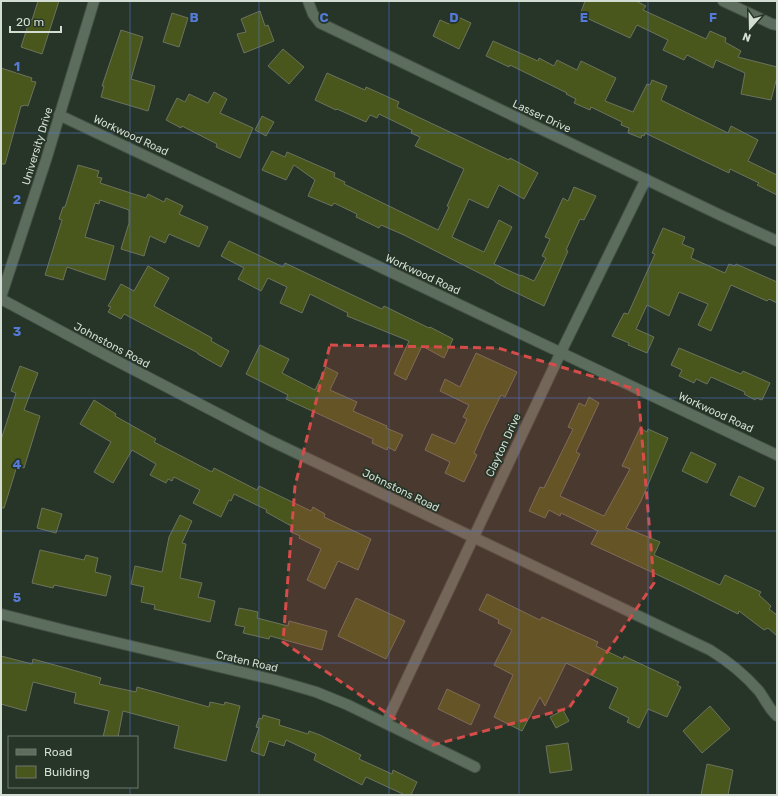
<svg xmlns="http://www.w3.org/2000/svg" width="778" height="796" viewBox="0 0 778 796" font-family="Rubik,sans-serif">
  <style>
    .building { fill: #49571c; stroke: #6c725e }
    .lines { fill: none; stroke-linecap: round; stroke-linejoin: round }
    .minor-casing { stroke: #455246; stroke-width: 12 }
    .minor { stroke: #5c6d5d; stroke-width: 10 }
    .marked { fill: #d64c4a; fill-opacity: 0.2; stroke: #d64c4a; stroke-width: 3; stroke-dasharray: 8 5; stroke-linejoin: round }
    .grid { fill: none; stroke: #5479d7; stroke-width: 1; stroke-opacity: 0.55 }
    .labels { text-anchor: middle; stroke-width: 3.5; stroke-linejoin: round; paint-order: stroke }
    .street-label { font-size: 11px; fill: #d4ddd4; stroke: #263527 }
    .grid-label { font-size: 13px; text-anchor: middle; font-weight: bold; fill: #5479d7; stroke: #263527; stroke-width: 3.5; stroke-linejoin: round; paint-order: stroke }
  </style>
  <rect width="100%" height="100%" fill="#263527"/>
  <g class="building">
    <path d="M 38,1 L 59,1 L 42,54 L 21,47 L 30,19 L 32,20 Z"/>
    <path d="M 585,1 L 636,1 L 646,6 L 643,10 L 706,39 L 710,31 L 726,38 L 725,42 L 741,51 L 738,57 L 777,67 L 777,77 L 771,100 L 741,94 L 745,73 L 716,60 L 713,68 L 687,55 L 684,60 L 663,50 L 668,40 L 637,25 L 630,38 L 580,15 Z"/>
    <path d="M 260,11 L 265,26 L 268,25 L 274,41 L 244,53 L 237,34 L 246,32 L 241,19 Z"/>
    <path d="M 172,13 L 188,18 L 179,47 L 163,42 Z"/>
    <path d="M 454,15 L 471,23 L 459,49 L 433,36 L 440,20 L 449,24 Z"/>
    <path d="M 121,30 L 143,37 L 131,79 L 155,86 L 148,111 L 101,97 L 104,86 L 102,86 Z"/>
    <path d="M 493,41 L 538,61 L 539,58 L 554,66 L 557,60 L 577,70 L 581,61 L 616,78 L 605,101 L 633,112 L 647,84 L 650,85 L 652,80 L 667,86 L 661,100 L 728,133 L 731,126 L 758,140 L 748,161 L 777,175 L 777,195 L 757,185 L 759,183 L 730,169 L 729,173 L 645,133 L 644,136 L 642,135 L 641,138 L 628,133 L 629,128 L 621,125 L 622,122 L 591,107 L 590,110 L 574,103 L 576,99 L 566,94 L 567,93 L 510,65 L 509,67 L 486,56 Z"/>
    <path d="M 283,49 L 304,67 L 289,84 L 268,66 Z"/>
    <path d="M 1,68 L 32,78 L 31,81 L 36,82 L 28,106 L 24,105 L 23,106 L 21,106 L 5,164 L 1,164 Z"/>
    <path d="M 327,73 L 365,90 L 366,87 L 399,102 L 397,107 L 509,160 L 510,158 L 538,173 L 524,199 L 499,185 L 488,208 L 469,199 L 452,237 L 484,252 L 499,220 L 512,227 L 494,264 L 521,276 L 521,275 L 534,281 L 546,258 L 542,256 L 550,239 L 545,237 L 563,198 L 568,201 L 574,187 L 596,196 L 584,220 L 580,219 L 566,250 L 568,251 L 544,306 L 502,286 L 495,282 L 495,281 L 404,235 L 381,225 L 379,228 L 356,217 L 357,214 L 334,203 L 332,206 L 308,196 L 315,180 L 294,165 L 286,180 L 262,170 L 272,151 L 285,157 L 287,152 L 335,173 L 334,177 L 345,182 L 344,184 L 438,230 L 449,207 L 447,206 L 464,169 L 415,146 L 420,137 L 411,133 L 412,130 L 379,114 L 377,118 L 370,115 L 366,122 L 337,109 L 336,110 L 315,100 Z"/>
    <path d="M 214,92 L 227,99 L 220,113 L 253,128 L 240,158 L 216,147 L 217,144 L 182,126 L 181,128 L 166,120 L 177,98 L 185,102 L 189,94 L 208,103 Z"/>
    <path d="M 262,116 L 274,122 L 266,136 L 255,130 Z"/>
    <path d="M 78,165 L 99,171 L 97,177 L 102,178 L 100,183 L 146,198 L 148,194 L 164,202 L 166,198 L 183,206 L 179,214 L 208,227 L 199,247 L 169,234 L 165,243 L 150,236 L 144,256 L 121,249 L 129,223 L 129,210 L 100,200 L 99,204 L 95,203 L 85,237 L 114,246 L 105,280 L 67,267 L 63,280 L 45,275 L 62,220 L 59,219 L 63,207 L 65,207 Z"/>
    <path d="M 663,228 L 685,237 L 682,244 L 694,249 L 691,258 L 725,273 L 729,264 L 735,266 L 736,264 L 777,282 L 777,303 L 769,299 L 767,301 L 731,285 L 711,331 L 698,325 L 708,304 L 679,292 L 669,316 L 647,305 L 636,329 L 654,337 L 647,353 L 628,345 L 629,343 L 612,336 L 624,313 L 628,314 L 655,254 L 652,253 Z"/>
    <path d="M 229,241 L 283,267 L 285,263 L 382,309 L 384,306 L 429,328 L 430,327 L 453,339 L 444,358 L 422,346 L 406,380 L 394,374 L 409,341 L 347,316 L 348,313 L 310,294 L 302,313 L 280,303 L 287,287 L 268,278 L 261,291 L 238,279 L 244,268 L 221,256 Z"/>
    <path d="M 148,266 L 169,278 L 154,306 L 212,338 L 211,341 L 229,351 L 221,367 L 198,354 L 198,353 L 124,314 L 121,319 L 108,312 L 111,307 L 108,306 L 121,284 L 134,291 Z"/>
    <path d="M 260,345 L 289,359 L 282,373 L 315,390 L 326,367 L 338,373 L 330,390 L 357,402 L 353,411 L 387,426 L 386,428 L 403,435 L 395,451 L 388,447 L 387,450 L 372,443 L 373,439 L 286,399 L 288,395 L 246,374 Z"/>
    <path d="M 679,348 L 741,374 L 743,371 L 770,383 L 762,400 L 756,398 L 755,400 L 744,394 L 745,392 L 711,377 L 707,384 L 696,379 L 694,383 L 679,376 L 682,370 L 671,365 Z"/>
    <path d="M 476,353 L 517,372 L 505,397 L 501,395 L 485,428 L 474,453 L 477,455 L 464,482 L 445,473 L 450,462 L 425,450 L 432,434 L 455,444 L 467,419 L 463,417 L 469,405 L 440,391 L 445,379 L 460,387 Z"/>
    <path d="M 20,366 L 38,373 L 24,410 L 40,416 L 24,468 L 17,466 L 4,508 L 1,508 L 1,440 L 16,393 L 11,391 Z"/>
    <path d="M 589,397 L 599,403 L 576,452 L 580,454 L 560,496 L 604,516 L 630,469 L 622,466 L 640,428 L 647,432 L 648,429 L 668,438 L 641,501 L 626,528 L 660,542 L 654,555 L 720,585 L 725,575 L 761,592 L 759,595 L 771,606 L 769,609 L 777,615 L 777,636 L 768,628 L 764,630 L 739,611 L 738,614 L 686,588 L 591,544 L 598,531 L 561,513 L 560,516 L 549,510 L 545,518 L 529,511 L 540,487 L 544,488 L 573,429 L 568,427 L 579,403 L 585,406 Z"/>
    <path d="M 94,400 L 116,414 L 115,416 L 156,439 L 154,442 L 212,472 L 214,468 L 257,490 L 259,486 L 311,511 L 313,507 L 325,514 L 324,517 L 371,539 L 358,570 L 338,561 L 325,589 L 307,580 L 321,549 L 299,538 L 300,536 L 291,532 L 293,527 L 266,512 L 267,510 L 234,494 L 231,501 L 229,500 L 221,517 L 193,503 L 200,490 L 174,477 L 172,481 L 168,479 L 166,483 L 150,475 L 156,464 L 132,450 L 113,483 L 94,472 L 111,442 L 80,424 Z"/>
    <path d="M 691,452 L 716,464 L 707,483 L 682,471 Z"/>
    <path d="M 739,476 L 764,488 L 755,507 L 730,495 Z"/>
    <path d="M 42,508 L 62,514 L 56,533 L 37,528 Z"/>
    <path d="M 180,515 L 192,521 L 182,543 L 186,544 L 180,578 L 202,583 L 198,597 L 215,601 L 210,622 L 154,609 L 155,605 L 141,602 L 144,587 L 131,584 L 135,566 L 162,572 L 169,537 Z"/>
    <path d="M 40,550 L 84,560 L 86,555 L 98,558 L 95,572 L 111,576 L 106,596 L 54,585 L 53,588 L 32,583 Z"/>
    <path d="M 487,594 L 540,620 L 542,617 L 598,642 L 596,646 L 623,659 L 624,656 L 679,682 L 677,685 L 681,687 L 667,717 L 648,709 L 639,728 L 627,722 L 629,718 L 609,708 L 618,688 L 566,663 L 545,706 L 540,697 L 522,731 L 494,717 L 513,675 L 494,665 L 512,630 L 498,623 L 499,620 L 479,610 Z"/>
    <path d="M 356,598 L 405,621 L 386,659 L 338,636 Z"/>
    <path d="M 239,608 L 258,612 L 257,618 L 288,626 L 289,621 L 327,631 L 322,650 L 270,636 L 269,639 L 243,633 L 245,627 L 235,625 Z"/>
    <path d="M 1,656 L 32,664 L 33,659 L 62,667 L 101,678 L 99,684 L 136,692 L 137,687 L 209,707 L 210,702 L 224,705 L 225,702 L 240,706 L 226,761 L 174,748 L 179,726 L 123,711 L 118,737 L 103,737 L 109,711 L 74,703 L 76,693 L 33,682 L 26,711 L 1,704 Z"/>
    <path d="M 447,689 L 480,705 L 471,725 L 438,709 Z"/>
    <path d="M 710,706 L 730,729 L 702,753 L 683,731 Z"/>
    <path d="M 563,710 L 569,721 L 556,728 L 550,717 Z"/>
    <path d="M 263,715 L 280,720 L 279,725 L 308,734 L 309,731 L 320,735 L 361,755 L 359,759 L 392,774 L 393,770 L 417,782 L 411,795 L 405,795 L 366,777 L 362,785 L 314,760 L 316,754 L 286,740 L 284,746 L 269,741 L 264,756 L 251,751 L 259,728 L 256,727 L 259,718 L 262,719 Z"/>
    <path d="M 568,743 L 572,770 L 550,773 L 546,746 Z"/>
    <path d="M 707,764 L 733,770 L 728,795 L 701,795 Z"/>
  </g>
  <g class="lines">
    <defs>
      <g id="minor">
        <path d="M 308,1 L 313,14 L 320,23 L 720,215 L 777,241"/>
        <path d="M 723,1 L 772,24 L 777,25"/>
        <path d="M 59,115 L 777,455"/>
        <path d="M 1,297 L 46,160 L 94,1"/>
        <path d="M 1,299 L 111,358 L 269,440 L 710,650 C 728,661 745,675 759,691 C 765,699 769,709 777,716"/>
        <path d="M 1,614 L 68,631 L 275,680 L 316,692 L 348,705 L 475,767"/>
        <path d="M 386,723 L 561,352 L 646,179"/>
      </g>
    </defs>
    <use href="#minor" class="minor-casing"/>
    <use href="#minor" class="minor"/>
  </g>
  <path class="marked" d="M 330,345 L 498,348 L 638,390 L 654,583 L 569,708 L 433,745 L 283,642 L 295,486 Z"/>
  <path class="grid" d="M 130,1 L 130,737M 259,1 L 259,795M 389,1 L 389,795M 519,1 L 519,795M 648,1 L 648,795M 1,133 L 777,133M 1,265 L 777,265M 1,398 L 777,398M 1,531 L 777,531M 1,663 L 777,663M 130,787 L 130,795"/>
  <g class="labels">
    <g class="street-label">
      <text transform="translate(542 116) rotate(25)" y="4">Lasser Drive</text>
      <text transform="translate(131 135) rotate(25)" y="4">Workwood Road</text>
      <text transform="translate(37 146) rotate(-73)" y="4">University Drive</text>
      <text transform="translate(423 274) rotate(25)" y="4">Workwood Road</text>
      <text transform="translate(112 345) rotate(28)" y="4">Johnstons Road</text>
      <text transform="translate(716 412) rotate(25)" y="4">Workwood Road</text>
      <text transform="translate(503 445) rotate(-65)" y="4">Clayton Drive</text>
      <text transform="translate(401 490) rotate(26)" y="4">Johnstons Road</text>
      <text transform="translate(247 661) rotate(13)" y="4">Craten Road</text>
    </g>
  </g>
  <g class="grid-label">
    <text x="194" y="22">B</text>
    <text x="324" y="22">C</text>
    <text x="454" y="22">D</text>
    <text x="584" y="22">E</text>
    <text x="713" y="22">F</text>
    <text x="17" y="71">1</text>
    <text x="17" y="204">2</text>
    <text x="17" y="336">3</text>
    <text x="17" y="469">4</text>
    <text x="17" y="602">5</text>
  </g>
  <rect width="778" height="796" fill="none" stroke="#d4ddd4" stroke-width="4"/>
  <rect x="8" y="736" width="130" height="52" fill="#263527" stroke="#6c786c"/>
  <rect x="16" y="749" width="20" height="6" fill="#5c6d5d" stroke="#6c786c"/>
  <text x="44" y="756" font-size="12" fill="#d4ddd4">Road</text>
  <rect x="16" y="766" width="20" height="12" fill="#49571c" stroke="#6c786c"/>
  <text x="44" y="776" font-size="12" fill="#d4ddd4">Building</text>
  <g transform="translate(750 28) rotate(200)" stroke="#263527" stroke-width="3" paint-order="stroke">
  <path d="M0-3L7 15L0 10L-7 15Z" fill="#d4ddd4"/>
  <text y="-6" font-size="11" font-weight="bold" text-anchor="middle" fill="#d4ddd4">N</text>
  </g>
  <path d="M10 26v6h51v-6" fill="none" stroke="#d4ddd4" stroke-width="2"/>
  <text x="16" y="26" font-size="12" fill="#d4ddd4" stroke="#263527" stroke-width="3" paint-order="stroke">20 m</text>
</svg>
